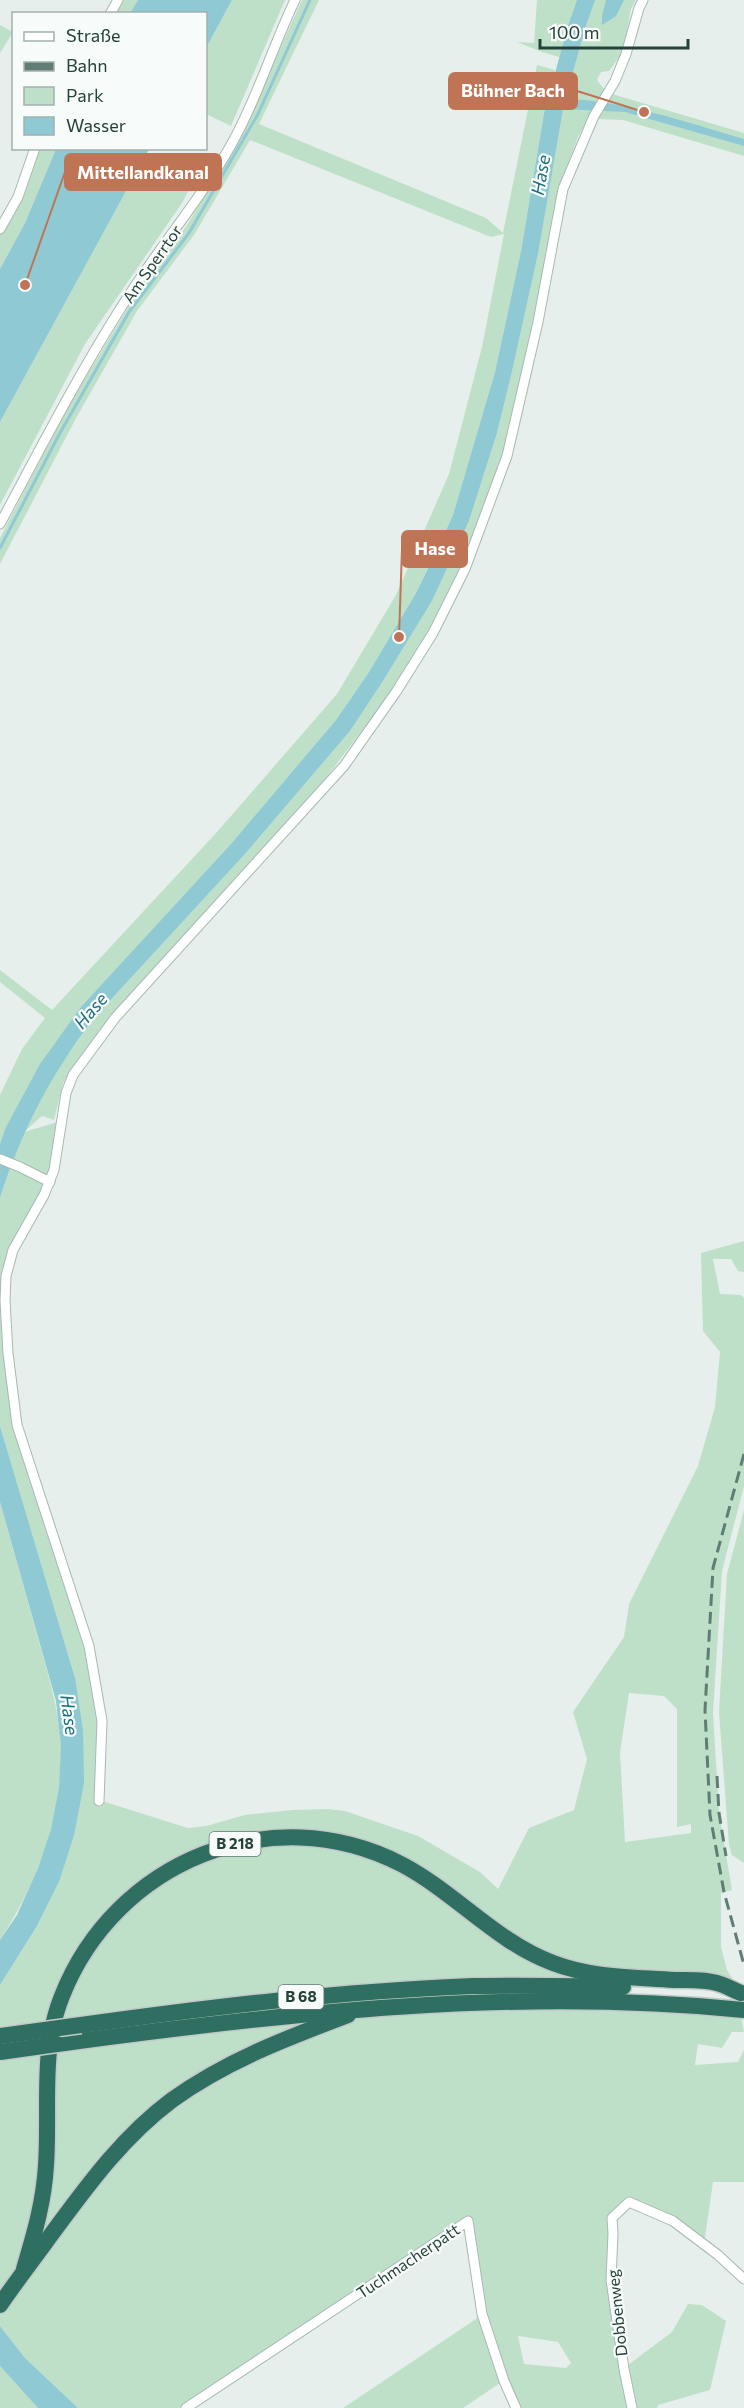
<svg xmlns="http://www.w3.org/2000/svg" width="744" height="2408" viewBox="0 0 744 2408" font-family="Commissioner,sans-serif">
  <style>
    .green { fill: #bfe0c8; fill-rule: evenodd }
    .water { fill: #8ec9d4 }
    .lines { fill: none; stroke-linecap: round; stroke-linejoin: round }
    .stream { stroke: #8ec9d4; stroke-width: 3 }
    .street-casing { stroke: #a8b8b2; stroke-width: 11 }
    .highway-casing { stroke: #c2cac8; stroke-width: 19 }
    .street { stroke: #fff; stroke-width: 9 }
    .highway { stroke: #2f6f62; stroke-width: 16 }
    .rail { stroke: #5f7d75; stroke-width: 3; stroke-dasharray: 12 6; stroke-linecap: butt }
    .highway-bridge-casing { stroke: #c2cac8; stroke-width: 19; stroke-linecap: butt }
    .highway-bridge { stroke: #2f6f62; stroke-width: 16 }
    .labels { text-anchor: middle; stroke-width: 4.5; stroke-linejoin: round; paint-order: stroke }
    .shield { fill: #f7fbf9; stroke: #637a73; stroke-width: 1.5 }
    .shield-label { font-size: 15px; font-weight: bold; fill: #24423a }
    .street-label { font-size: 16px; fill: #24423a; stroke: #f7fbf9 }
    .water-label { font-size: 18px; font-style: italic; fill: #1c6f80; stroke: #f7fbf9 }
    .leader { fill: none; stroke: #c07456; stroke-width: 2 }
    .callout-dot { fill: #c07456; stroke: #f7fbf9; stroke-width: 2 }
    .callout { fill: #c07456; stroke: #c07456; stroke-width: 2 }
    .callout-label { font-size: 18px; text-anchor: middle; font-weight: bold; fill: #fff }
  </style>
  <rect width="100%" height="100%" fill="#e6efeb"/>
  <g class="green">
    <path d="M 118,0 L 138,0 L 130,13 L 110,14 Z"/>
    <path d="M 232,0 L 285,0 L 231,126 L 206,114 L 206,48 Z"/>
    <path d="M 302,0 L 319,0 L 259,124 L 486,218 L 503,233 L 537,65 L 555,70 L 544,113 L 521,251 L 495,372 L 453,515 L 416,593 L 369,672 L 336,720 L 25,1092 L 0,1144 L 0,1095 L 22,1049 L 45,1018 L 0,982 L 0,970 L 52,1010 L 217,832 L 337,694 L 396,595 L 449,474 L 482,347 L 504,234 L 491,237 L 250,140 L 194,235 L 137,311 L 75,420 L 0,564 L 0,538 L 66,410 L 129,306 L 187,225 L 237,144 Z"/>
    <path d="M 537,0 L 636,0 L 631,9 L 623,52 L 609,71 L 601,72 L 597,80 L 604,89 L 578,137 L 559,188 L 534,325 L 503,454 L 460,569 L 429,632 L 393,690 L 303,808 L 108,1022 L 63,1083 L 54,1120 L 42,1116 L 24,1132 L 61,1121 L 54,1170 L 6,1276 L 17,1425 L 89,1646 L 102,1721 L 99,1800 L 188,1828 L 206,1826 L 245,1815 L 292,1810 L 328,1809 L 345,1811 L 418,1836 L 480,1872 L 498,1889 L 529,1828 L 574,1810 L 587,1759 L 573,1712 L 624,1637 L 629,1604 L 698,1466 L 715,1407 L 720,1352 L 703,1331 L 701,1253 L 744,1241 L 744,1272 L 738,1271 L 731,1259 L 713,1259 L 720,1294 L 741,1295 L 744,1298 L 744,1486 L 722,1571 L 713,1712 L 719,1813 L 732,1890 L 721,1893 L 721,1947 L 727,1970 L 741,1993 L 660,1979 L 660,1988 L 475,1986 L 53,2028 L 369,2008 L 740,2010 L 744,2032 L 732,2032 L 722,2048 L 698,2044 L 695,2065 L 738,2062 L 744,2050 L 744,2182 L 713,2182 L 704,2244 L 673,2221 L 629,2202 L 612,2218 L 611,2280 L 624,2368 L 672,2332 L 688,2304 L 702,2305 L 726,2321 L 710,2390 L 658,2405 L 657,2408 L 516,2408 L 503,2381 L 463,2408 L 343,2408 L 482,2315 L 468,2222 L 188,2408 L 78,2408 L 25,2358 L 0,2326 L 0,1985 L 37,1926 L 59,1882 L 75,1678 L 0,1426 L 0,1198 L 22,1134 L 55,1073 L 94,1018 L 245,854 L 350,731 L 383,681 L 432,601 L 469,521 L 497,433 L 511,376 L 538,254 L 561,116 L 576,62 L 542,52 L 517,42 L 534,43 ZM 629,1693 L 664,1696 L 677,1709 L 677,1827 L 691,1824 L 691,1833 L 625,1842 L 620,1752 ZM 518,2336 L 558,2342 L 571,2363 L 566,2368 L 524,2364 Z"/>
    <path d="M 0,25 L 13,32 L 0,53 Z"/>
    <path d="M 612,94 L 744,133 L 744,156 L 623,120 L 598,119 Z"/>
    <path d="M 35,149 L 56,149 L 25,223 L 0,269 L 0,229 Z"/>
    <path d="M 145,156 L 192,184 L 182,203 L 85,344 L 0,505 L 0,422 Z"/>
    <path d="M 0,1502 C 12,1546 25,1591 37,1635 C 47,1671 59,1708 61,1746 C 63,1816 37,1883 0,1940 Z"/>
    <path d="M 744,1510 L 744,1863 L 732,1855 L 729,1845 L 719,1712 L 727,1574 Z"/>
    <path d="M 0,2366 L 38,2408 L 0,2408 Z"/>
  </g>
  <g class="water">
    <path d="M 138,0 L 232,0 L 206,48 L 206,14 L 130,13 Z"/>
    <path d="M 577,0 L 595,0 L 584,31 L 566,99 C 627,101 685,122 744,139 L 744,146 L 625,112 L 563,109 L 538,254 L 511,376 L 497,433 L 469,521 L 432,601 L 383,681 L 350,731 L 245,854 L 94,1018 C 49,1078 23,1127 0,1198 L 0,1144 L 6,1127 L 40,1064 L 81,1007 L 232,843 L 336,720 L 369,672 L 416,593 L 434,556 L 453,515 L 495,372 L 521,251 L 544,113 L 568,26 Z"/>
    <path d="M 606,0 L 624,0 L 616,16 L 602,25 L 602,16 Z"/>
    <path d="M 56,149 L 149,149 L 0,422 L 0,269 L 25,223 Z"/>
    <path d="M 0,1426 L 75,1678 L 83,1730 L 84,1783 L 74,1835 L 59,1882 L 37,1926 L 0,1985 L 0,1940 L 17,1915 L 38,1868 L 51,1829 L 59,1788 L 61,1746 L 56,1701 L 0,1502 Z"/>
    <path d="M 0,2326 L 25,2358 L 78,2408 L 38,2408 L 0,2366 Z"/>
  </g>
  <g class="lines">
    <path class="stream" d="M 0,548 L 60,433 L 129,312 L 189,233 L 258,114 L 310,0"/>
    <defs>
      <g id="street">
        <path d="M 110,14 L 118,0"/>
        <path d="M 0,229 L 18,197 L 35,148"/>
        <path d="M 0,524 C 39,451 77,377 122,306 C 156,251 199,202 231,145 C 257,99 272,48 295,0"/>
        <path d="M 0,1159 L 20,1167 L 50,1182"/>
        <path d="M 99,1801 L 102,1721 L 89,1646 L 17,1425 L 8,1353 L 5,1301 L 6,1276 L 13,1250 L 44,1195 L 54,1170 L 66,1093 L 73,1075 L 115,1018 L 344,766 L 396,692 L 433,633 L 465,569 L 507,456 L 538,322 L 563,189 L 594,116 L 615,81 L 626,54 L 639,8 L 643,0"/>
        <path d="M 186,2408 L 468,2221 L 482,2314 L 504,2381 L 516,2408"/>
        <path d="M 632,2408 L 624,2369 L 611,2280 L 613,2234 L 612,2218 L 629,2202 L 673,2221 L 718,2255 L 744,2279"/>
      </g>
      <g id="highway">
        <path d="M 81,2025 C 211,2007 342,1991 474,1986 C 523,1985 574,1986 623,1987"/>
        <path d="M 57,2044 C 285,2013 514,1987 744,2010"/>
        <path d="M 24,2269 C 34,2235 44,2202 46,2165 C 50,2109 40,2050 62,1996 C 115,1862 270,1797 401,1864 C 455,1892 496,1942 553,1963 C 592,1978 633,1977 674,1980 C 688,1980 704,1979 717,1983 C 725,1985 733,1990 741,1993"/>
        <path d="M 0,2305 C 15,2283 32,2261 48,2239 C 85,2189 121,2138 172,2100 C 226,2061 287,2038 348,2015"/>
      </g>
    </defs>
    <use href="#street" class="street-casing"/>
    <use href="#highway" class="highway-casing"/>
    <use href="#street" class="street"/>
    <use href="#highway" class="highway"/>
    <g class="rail">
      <path d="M 744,1454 L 713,1568 L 705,1710 L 710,1815 L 724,1892 L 744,1965"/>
      <path d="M 717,1776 L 719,1813 L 726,1856"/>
    </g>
    <defs>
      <g id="highway-bridge">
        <path d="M 0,2036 L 81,2025"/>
        <path d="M 0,2052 L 57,2044"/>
      </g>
    </defs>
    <use href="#highway-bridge" class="highway-bridge-casing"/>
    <use href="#highway-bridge" class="highway-bridge"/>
  </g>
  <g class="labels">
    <g class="shield">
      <rect x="209.5" y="1832" width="51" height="24" rx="4.5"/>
      <rect x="278.5" y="1985" width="45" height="24" rx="4.5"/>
    </g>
    <g class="shield-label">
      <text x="235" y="1849">B 218</text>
      <text x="301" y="2002">B 68</text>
    </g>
    <g class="street-label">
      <text transform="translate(152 264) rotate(-55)" y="6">Am Sperrtor</text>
      <text transform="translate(408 2261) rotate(-34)" y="6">Tuchmacherpatt</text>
      <text transform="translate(617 2313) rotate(-96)" y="6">Dobbenweg</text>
    </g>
    <g class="water-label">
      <text transform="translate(541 175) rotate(-80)" y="6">Hase</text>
      <text transform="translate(91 1011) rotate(-49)" y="6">Hase</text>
      <text transform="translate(69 1715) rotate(82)" y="6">Hase</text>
    </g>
  </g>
  <path class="leader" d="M644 112L577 91M25 285L65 172M399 637L402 549"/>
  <g class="callout-dot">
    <circle cx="644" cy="112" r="6"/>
    <circle cx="25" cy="285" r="6"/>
    <circle cx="399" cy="637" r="6"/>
  </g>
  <g class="callout">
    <rect x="449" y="73" width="128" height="36" rx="6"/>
    <rect x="65" y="154" width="156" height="36" rx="6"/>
    <rect x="402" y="531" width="65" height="36" rx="6"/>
  </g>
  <g class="callout-label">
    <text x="513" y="97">Bühner Bach</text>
    <text x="143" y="179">Mittellandkanal</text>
    <text x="435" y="555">Hase</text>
  </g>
  <rect x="12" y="12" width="195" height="138" fill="#f7fbf9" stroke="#a3b1ad" stroke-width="1.5"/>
  <rect x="24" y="32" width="30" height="9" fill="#ffffff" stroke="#a3b1ad" stroke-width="1.5"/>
  <text x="66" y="42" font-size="18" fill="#24423a">Straße</text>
  <rect x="24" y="62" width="30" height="9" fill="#5f7d75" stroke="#a3b1ad" stroke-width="1.5"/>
  <text x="66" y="72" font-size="18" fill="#24423a">Bahn</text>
  <rect x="24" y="87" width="30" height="18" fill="#bfe0c8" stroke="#a3b1ad" stroke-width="1.5"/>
  <text x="66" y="102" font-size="18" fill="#24423a">Park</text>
  <rect x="24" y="117" width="30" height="18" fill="#8ec9d4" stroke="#a3b1ad" stroke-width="1.5"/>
  <text x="66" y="132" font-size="18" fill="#24423a">Wasser</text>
  <path d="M540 39v9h148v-9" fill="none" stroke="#24423a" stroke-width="3"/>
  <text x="549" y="39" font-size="18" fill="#24423a" stroke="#f7fbf9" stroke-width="4.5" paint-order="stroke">100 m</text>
</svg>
